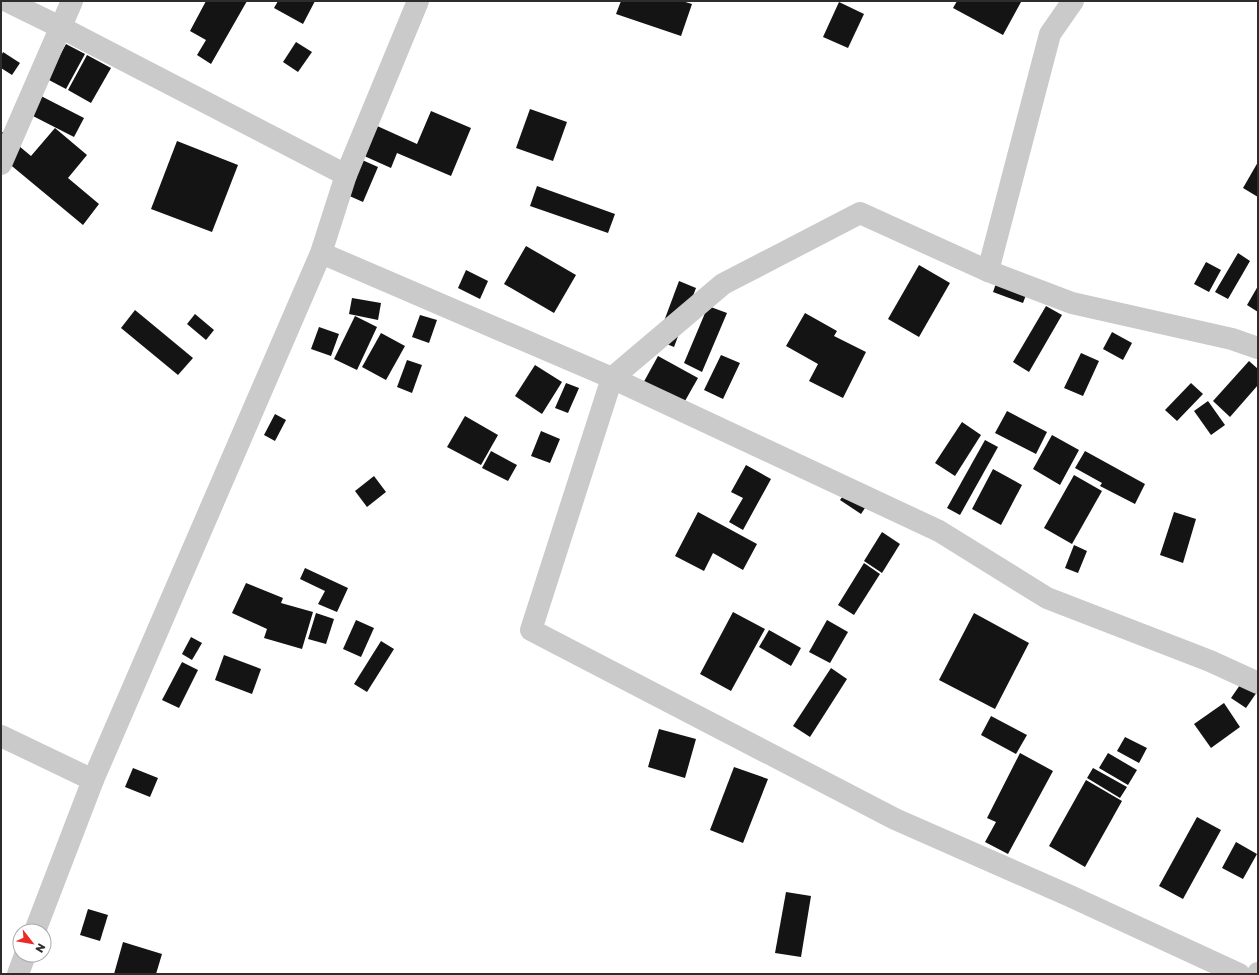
<svg xmlns="http://www.w3.org/2000/svg" width="1259" height="975" viewBox="0 0 1259 975" font-family="'Golos Text',sans-serif">
  <style>
    .building { fill: #141414 }
    .lines { fill: none; stroke-linecap: round; stroke-linejoin: round }
    .minor { stroke: #cacaca; stroke-width: 22 }
  </style>
  <rect width="100%" height="100%" fill="#fff"/>
  <g class="building">
    <path d="M 206,1 L 247,1 L 211,64 L 197,55 L 206,40 L 190,31 Z"/>
    <path d="M 278,1 L 315,1 L 303,24 L 274,8 Z"/>
    <path d="M 621,1 L 682,1 L 692,4 L 681,36 L 616,14 Z"/>
    <path d="M 957,1 L 1020,1 L 1021,2 L 1003,35 L 953,8 Z"/>
    <path d="M 839,2 L 864,14 L 848,48 L 823,37 Z"/>
    <path d="M 296,42 L 312,52 L 298,72 L 283,62 Z"/>
    <path d="M 66,44 L 85,54 L 66,89 L 47,79 Z"/>
    <path d="M 3,52 L 20,63 L 12,75 L 1,68 L 1,56 Z"/>
    <path d="M 87,55 L 111,68 L 91,103 L 68,90 Z"/>
    <path d="M 39,95 L 84,118 L 74,137 L 29,114 Z"/>
    <path d="M 530,109 L 567,122 L 553,161 L 516,148 Z"/>
    <path d="M 431,111 L 471,128 L 451,176 L 397,153 L 391,168 L 362,155 L 375,125 L 417,144 Z"/>
    <path d="M 55,128 L 87,155 L 68,178 L 99,204 L 83,225 L 1,157 L 1,131 L 31,156 Z"/>
    <path d="M 177,141 L 238,165 L 212,232 L 151,209 Z"/>
    <path d="M 360,159 L 378,167 L 363,202 L 345,194 Z"/>
    <path d="M 1258,162 L 1258,197 L 1243,188 Z"/>
    <path d="M 537,186 L 615,214 L 608,233 L 530,206 Z"/>
    <path d="M 526,246 L 576,275 L 554,313 L 504,284 Z"/>
    <path d="M 1238,253 L 1250,261 L 1228,299 L 1215,292 Z"/>
    <path d="M 1206,262 L 1221,270 L 1209,292 L 1194,284 Z"/>
    <path d="M 919,265 L 950,283 L 919,337 L 888,319 Z"/>
    <path d="M 466,270 L 488,281 L 480,299 L 458,288 Z"/>
    <path d="M 999,275 L 1029,287 L 1023,303 L 993,292 Z"/>
    <path d="M 679,281 L 696,288 L 674,347 L 657,340 Z"/>
    <path d="M 1258,286 L 1258,312 L 1247,305 Z"/>
    <path d="M 352,298 L 381,303 L 378,320 L 349,314 Z"/>
    <path d="M 708,306 L 727,313 L 702,372 L 684,363 Z"/>
    <path d="M 1046,306 L 1062,315 L 1029,372 L 1013,362 Z"/>
    <path d="M 135,310 L 193,358 L 178,375 L 121,328 Z"/>
    <path d="M 805,313 L 837,331 L 834,336 L 866,352 L 843,398 L 809,381 L 818,364 L 786,346 Z"/>
    <path d="M 195,314 L 214,330 L 206,340 L 187,324 Z"/>
    <path d="M 420,315 L 437,320 L 429,343 L 412,337 Z"/>
    <path d="M 355,316 L 377,327 L 357,370 L 334,359 Z"/>
    <path d="M 319,327 L 339,334 L 331,356 L 311,349 Z"/>
    <path d="M 1112,332 L 1132,343 L 1123,360 L 1103,349 Z"/>
    <path d="M 381,333 L 405,346 L 386,380 L 362,367 Z"/>
    <path d="M 1081,353 L 1099,361 L 1083,396 L 1064,388 Z"/>
    <path d="M 721,355 L 740,363 L 723,399 L 704,390 Z"/>
    <path d="M 658,356 L 698,378 L 681,408 L 641,387 Z"/>
    <path d="M 407,360 L 422,365 L 412,393 L 397,387 Z"/>
    <path d="M 1249,361 L 1258,369 L 1258,385 L 1230,417 L 1213,401 Z"/>
    <path d="M 535,365 L 562,382 L 542,414 L 515,396 Z"/>
    <path d="M 566,383 L 579,388 L 568,413 L 555,408 Z"/>
    <path d="M 1191,383 L 1203,394 L 1177,421 L 1165,410 Z"/>
    <path d="M 1208,401 L 1225,425 L 1211,435 L 1194,411 Z"/>
    <path d="M 1007,411 L 1047,432 L 1036,454 L 995,433 Z"/>
    <path d="M 275,414 L 286,420 L 275,441 L 264,435 Z"/>
    <path d="M 465,416 L 498,435 L 481,465 L 447,447 Z"/>
    <path d="M 962,422 L 981,435 L 955,476 L 935,463 Z"/>
    <path d="M 541,431 L 560,439 L 550,463 L 531,456 Z"/>
    <path d="M 1052,435 L 1079,450 L 1060,485 L 1033,469 Z"/>
    <path d="M 985,440 L 998,447 L 960,515 L 947,508 Z"/>
    <path d="M 491,451 L 517,465 L 508,481 L 482,468 Z"/>
    <path d="M 1085,451 L 1145,484 L 1135,504 L 1100,486 L 1102,483 L 1075,468 Z"/>
    <path d="M 746,465 L 771,479 L 743,530 L 729,522 L 743,498 L 731,492 Z"/>
    <path d="M 993,469 L 1022,485 L 1001,525 L 972,509 Z"/>
    <path d="M 1074,475 L 1102,491 L 1072,544 L 1044,528 Z"/>
    <path d="M 374,476 L 386,492 L 367,507 L 355,491 Z"/>
    <path d="M 848,489 L 869,502 L 861,514 L 840,500 Z"/>
    <path d="M 698,512 L 757,544 L 743,570 L 713,553 L 704,571 L 675,556 Z"/>
    <path d="M 1174,512 L 1196,519 L 1183,563 L 1160,555 Z"/>
    <path d="M 882,532 L 900,544 L 882,573 L 864,561 Z"/>
    <path d="M 1074,545 L 1087,551 L 1078,573 L 1065,568 Z"/>
    <path d="M 864,563 L 880,574 L 854,615 L 838,605 Z"/>
    <path d="M 305,568 L 348,588 L 337,612 L 318,604 L 325,591 L 300,579 Z"/>
    <path d="M 246,583 L 283,598 L 281,603 L 313,612 L 302,649 L 264,638 L 267,629 L 232,613 Z"/>
    <path d="M 733,612 L 765,629 L 731,691 L 700,674 Z"/>
    <path d="M 316,613 L 334,619 L 326,644 L 308,639 Z"/>
    <path d="M 974,613 L 1029,643 L 995,709 L 939,680 Z"/>
    <path d="M 356,620 L 374,628 L 361,657 L 343,649 Z"/>
    <path d="M 827,620 L 848,632 L 830,663 L 809,652 Z"/>
    <path d="M 769,630 L 801,648 L 791,666 L 759,647 Z"/>
    <path d="M 191,637 L 202,643 L 192,660 L 182,654 Z"/>
    <path d="M 381,641 L 394,649 L 367,692 L 354,684 Z"/>
    <path d="M 224,655 L 261,669 L 252,694 L 215,680 Z"/>
    <path d="M 182,662 L 198,670 L 179,708 L 162,700 Z"/>
    <path d="M 831,668 L 847,679 L 810,737 L 793,726 Z"/>
    <path d="M 1242,682 L 1257,692 L 1246,708 L 1231,698 Z"/>
    <path d="M 1224,703 L 1240,727 L 1211,748 L 1194,724 Z"/>
    <path d="M 991,716 L 1027,735 L 1016,754 L 981,735 Z"/>
    <path d="M 659,729 L 696,739 L 685,778 L 648,767 Z"/>
    <path d="M 1125,737 L 1147,748 L 1139,763 L 1117,751 Z"/>
    <path d="M 1020,753 L 1053,771 L 1008,854 L 985,842 L 996,822 L 987,818 Z"/>
    <path d="M 1108,753 L 1137,770 L 1128,785 L 1099,768 Z"/>
    <path d="M 734,767 L 768,779 L 743,843 L 710,830 Z"/>
    <path d="M 133,768 L 158,778 L 150,797 L 125,787 Z"/>
    <path d="M 1093,768 L 1127,787 L 1120,798 L 1087,778 Z"/>
    <path d="M 1086,780 L 1122,801 L 1085,867 L 1049,846 Z"/>
    <path d="M 1197,817 L 1221,830 L 1183,899 L 1159,886 Z"/>
    <path d="M 1236,842 L 1257,854 L 1243,879 L 1222,868 Z"/>
    <path d="M 786,892 L 811,896 L 801,957 L 775,953 Z"/>
    <path d="M 88,909 L 108,915 L 100,941 L 80,935 Z"/>
    <path d="M 123,942 L 162,954 L 156,974 L 114,974 Z"/>
  </g>
  <g class="lines">
    <g class="minor">
      <path d="M 7,1 L 60,27 L 346,175"/>
      <path d="M 1,164 L 72,1"/>
      <path d="M 321,253 L 612,378 L 939,531 L 1047,598 L 1210,661 L 1258,683"/>
      <path d="M 988,271 L 1050,34 L 1073,1"/>
      <path d="M 1,736 L 93,780"/>
      <path d="M 35,931 L 93,780 L 321,253 L 346,175 L 418,1"/>
      <path d="M 18,974 L 25,955"/>
      <path d="M 1239,974 L 1070,896 L 895,819 L 531,630 L 612,378 L 723,284 L 860,213 L 988,271 L 1072,303 L 1232,339 L 1258,348"/>
      <path d="M 1258,974 L 1258,973"/>
    </g>
  </g>
  <rect width="1259" height="975" fill="none" stroke="#2d2d2d" stroke-width="4"/>
  <g transform="translate(32 943) rotate(121)"><circle r="19" fill="#ffffff" stroke="#ababab"/>
  <path d="M0-3L7 15L0 10L-7 15Z" fill="#ec2a28"/>
  <text y="-6" font-size="11" font-weight="bold" text-anchor="middle" fill="#2d2d2d">N</text>
  </g>
</svg>
